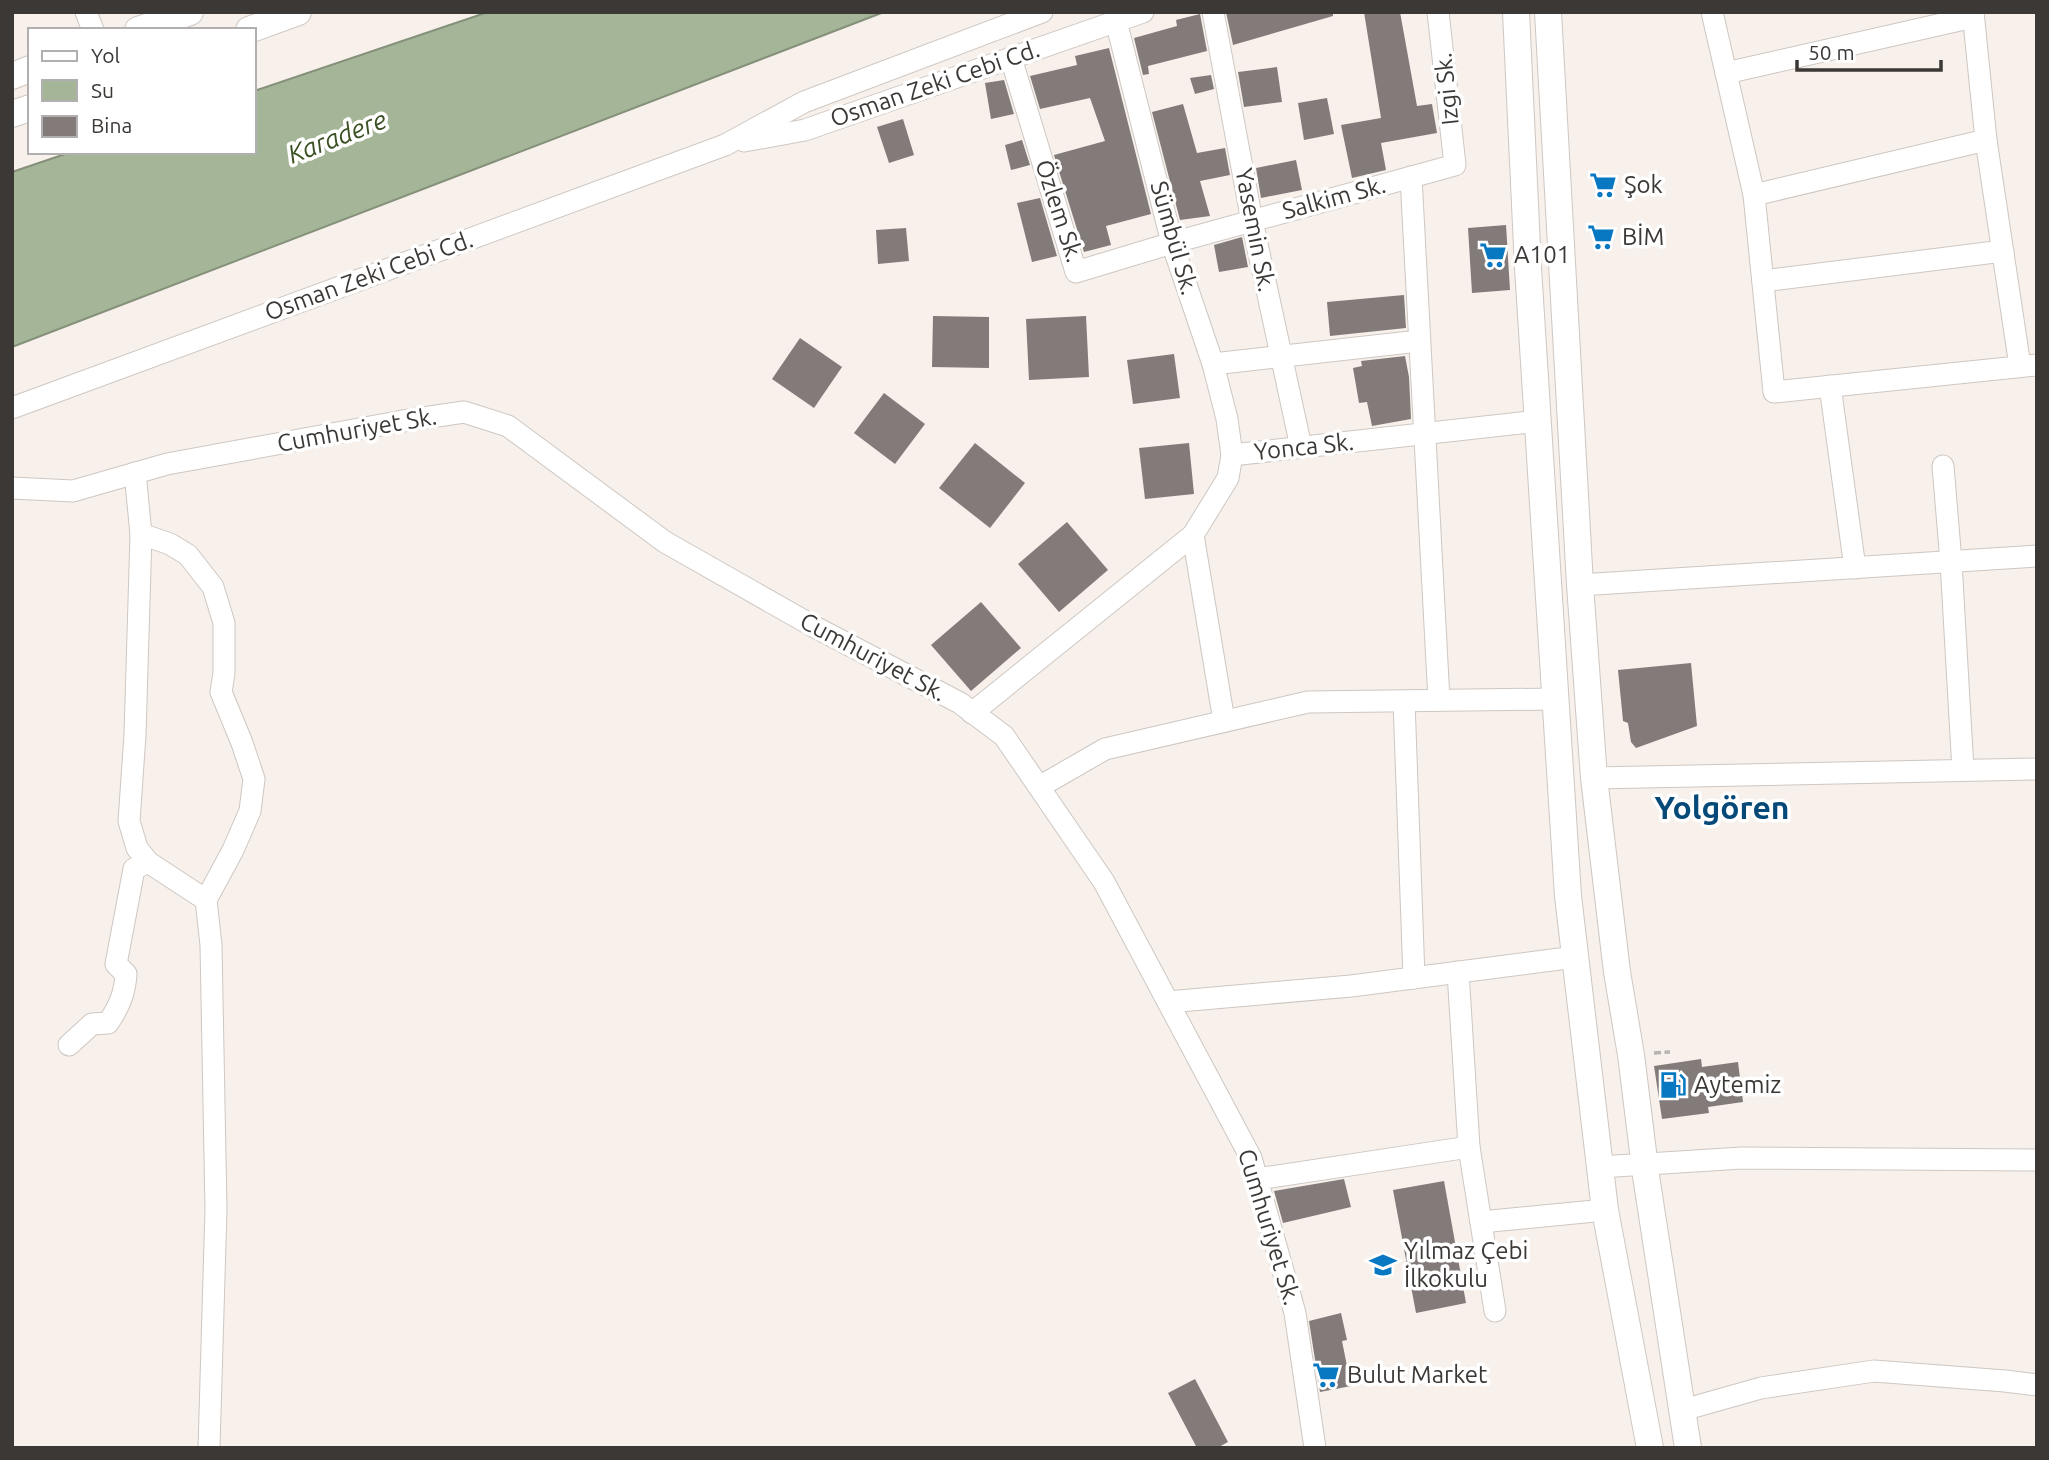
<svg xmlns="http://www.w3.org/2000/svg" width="2049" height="1460" viewBox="0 0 2049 1460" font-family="Ubuntu,sans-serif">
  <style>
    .water { fill: #a5b597; stroke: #85907a; stroke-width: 2 }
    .building { fill: #837b7a }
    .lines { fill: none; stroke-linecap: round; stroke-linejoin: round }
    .minor-casing { stroke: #cec7c2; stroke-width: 23 }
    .major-casing { stroke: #cec7c2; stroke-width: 28 }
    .path { stroke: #b8b3af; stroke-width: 3.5; stroke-dasharray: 7 3.5; stroke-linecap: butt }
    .minor { stroke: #fff; stroke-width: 21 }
    .major { stroke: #fff; stroke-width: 26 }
    .labels { text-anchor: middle; stroke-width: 7; stroke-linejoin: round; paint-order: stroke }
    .street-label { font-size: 24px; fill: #3b3836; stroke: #fff }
    .poi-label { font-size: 24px; fill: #3b3836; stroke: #fff; text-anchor: start }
    .water-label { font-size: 26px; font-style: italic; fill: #3b5124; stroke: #fff }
    .district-label { font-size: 32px; font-weight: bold; fill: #054978; stroke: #fff }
  </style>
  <rect width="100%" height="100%" fill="#f7f0eb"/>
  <path class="water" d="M 488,12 L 884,12 L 12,347 L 12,172 L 71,152 L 254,152 L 254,91 Z"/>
  <g class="building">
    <path d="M 1226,12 L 1333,12 L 1333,16 L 1233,45 Z"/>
    <path d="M 1364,12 L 1400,12 L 1417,106 L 1432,104 L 1437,133 L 1381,143 L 1386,170 L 1352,178 L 1341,125 L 1381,118 Z"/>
    <path d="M 1200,14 L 1207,51 L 1148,66 L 1149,74 L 1143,75 L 1134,38 L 1177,26 L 1176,20 Z"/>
    <path d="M 1109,48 L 1151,214 L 1106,226 L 1111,245 L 1084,252 L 1054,155 L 1105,141 L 1090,98 L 1040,109 L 1030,76 L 1077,65 L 1075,56 Z"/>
    <path d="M 1277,67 L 1282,102 L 1244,107 L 1238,72 Z"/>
    <path d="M 1211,75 L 1214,89 L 1195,94 L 1190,78 Z"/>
    <path d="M 1004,80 L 1014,114 L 991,119 L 985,83 Z"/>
    <path d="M 1327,98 L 1334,134 L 1304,140 L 1298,103 Z"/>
    <path d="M 1183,104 L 1197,153 L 1225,148 L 1230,175 L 1200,181 L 1210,216 L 1180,220 L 1152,112 Z"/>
    <path d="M 903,119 L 914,155 L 889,163 L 877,127 Z"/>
    <path d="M 1022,140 L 1030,165 L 1011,170 L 1005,145 Z"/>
    <path d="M 1296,160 L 1302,190 L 1261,198 L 1256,168 Z"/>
    <path d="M 1040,198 L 1057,256 L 1032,262 L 1017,203 Z"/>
    <path d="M 1506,225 L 1510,290 L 1472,293 L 1468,228 Z"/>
    <path d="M 906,228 L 909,261 L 878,264 L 876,230 Z"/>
    <path d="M 1242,237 L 1248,267 L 1219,272 L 1214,245 Z"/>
    <path d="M 1404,295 L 1406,328 L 1330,336 L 1327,302 Z"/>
    <path d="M 933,316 L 989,317 L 989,368 L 932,367 Z"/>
    <path d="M 1086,316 L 1089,377 L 1029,380 L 1026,319 Z"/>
    <path d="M 800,338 L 842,367 L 814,408 L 772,379 Z"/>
    <path d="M 1174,354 L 1180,398 L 1133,404 L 1127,360 Z"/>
    <path d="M 1405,356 L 1409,377 L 1411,419 L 1372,426 L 1367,402 L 1359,403 L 1353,368 L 1362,366 L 1361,361 Z"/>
    <path d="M 884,393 L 925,424 L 895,464 L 854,433 Z"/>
    <path d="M 975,443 L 1025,483 L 990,528 L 939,488 Z"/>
    <path d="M 1189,443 L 1194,494 L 1145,499 L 1139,448 Z"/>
    <path d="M 1067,522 L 1108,570 L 1059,612 L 1018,564 Z"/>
    <path d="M 981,602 L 1021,648 L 971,691 L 931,645 Z"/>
    <path d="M 1691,663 L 1697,726 L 1636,748 L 1631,742 L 1628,723 L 1623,721 L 1618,670 Z"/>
    <path d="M 1701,1059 L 1702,1067 L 1738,1062 L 1743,1102 L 1708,1107 L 1709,1113 L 1662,1119 L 1654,1066 Z"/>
    <path d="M 1344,1179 L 1351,1207 L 1283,1223 L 1274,1191 Z"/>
    <path d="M 1444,1181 L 1466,1303 L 1416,1313 L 1393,1190 Z"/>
    <path d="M 1341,1313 L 1347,1340 L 1342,1341 L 1351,1386 L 1320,1392 L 1309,1321 Z"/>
    <path d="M 1195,1379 L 1228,1442 L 1217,1448 L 1197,1448 L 1168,1393 Z"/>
  </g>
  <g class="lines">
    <defs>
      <g id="minor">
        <path d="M 86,12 L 93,30"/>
        <path d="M 1213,12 L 1252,221 L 1301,447"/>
        <path d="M 1712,12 L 1754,195"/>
        <path d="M 1973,12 L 1986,140"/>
        <path d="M 1011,58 L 1076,272 L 1172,243 L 1455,165 L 1438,12"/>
        <path d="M 1726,73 L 1973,17"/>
        <path d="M 744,141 L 805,130 L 1143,12"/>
        <path d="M 1411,177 L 1439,700"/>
        <path d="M 1763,281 L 2003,251"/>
        <path d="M 1213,364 L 1419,341"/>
        <path d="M 2020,366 L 1986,140 L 1754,195 L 1774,392 L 2037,365"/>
        <path d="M 1830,386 L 1855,568"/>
        <path d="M 12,408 L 725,145 L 804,102 L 1042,12"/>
        <path d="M 1232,455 L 1538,421"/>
        <path d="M 1943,466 L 1951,562 L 1963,770"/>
        <path d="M 135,473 L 141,534 L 135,735 L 129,821 L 137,848 L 148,862 L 206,900 L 211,945 L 216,1209 L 209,1448"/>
        <path d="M 12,488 L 73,491 L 167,464 L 403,421 L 464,412 L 508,426 L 665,542 L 813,626 L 960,703 L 1004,736 L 1104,882 L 1251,1158 L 1295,1313 L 1315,1448"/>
        <path d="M 141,534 L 170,544 L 188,555 L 213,587 L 224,623 L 224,673 L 221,692 L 242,743 L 254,779 L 250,811 L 233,850 L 206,900"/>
        <path d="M 1193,535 L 1224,721"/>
        <path d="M 1580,585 L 2037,556"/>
        <path d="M 1404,701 L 1414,978"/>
        <path d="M 972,713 L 1193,535 L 1228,478 L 1232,455 L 1227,419 L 1213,364 L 1172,243 L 1116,21"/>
        <path d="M 1594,778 L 2037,769"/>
        <path d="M 1039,787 L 1105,749 L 1308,702 L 1556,699"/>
        <path d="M 1168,1002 L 1351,986 L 1575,957"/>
        <path d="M 69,1045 L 92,1024 L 108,1023 C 119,1007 125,993 126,974 L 116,964 L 134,869 L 148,862"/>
        <path d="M 1469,1147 L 1495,1311"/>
        <path d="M 1600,1167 L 1742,1158 L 2037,1160"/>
        <path d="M 1257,1179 L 1469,1147 L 1458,972"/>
        <path d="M 1481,1222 L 1605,1210"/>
        <path d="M 1683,1410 L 1761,1388 L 1874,1371 L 2005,1381 L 2037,1385"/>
      </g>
      <g id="major">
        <path d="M 1516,12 L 1528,268 L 1568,896 L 1605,1210 L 1650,1448"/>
        <path d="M 1548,12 L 1580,585 L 1594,778 L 1617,972 L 1631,1055 L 1646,1176 L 1688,1448"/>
        <path d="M 138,30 L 190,12"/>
        <path d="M 249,30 L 298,12"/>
        <path d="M 12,76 L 30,69"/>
        <path d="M 12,114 L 30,108"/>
      </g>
    </defs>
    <use href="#minor" class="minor-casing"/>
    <use href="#major" class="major-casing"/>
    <path class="path" d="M 1654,1053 L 1670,1052"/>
    <use href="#minor" class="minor"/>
    <use href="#major" class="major"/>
  </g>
  <defs>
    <symbol id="supermarket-bare" viewBox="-9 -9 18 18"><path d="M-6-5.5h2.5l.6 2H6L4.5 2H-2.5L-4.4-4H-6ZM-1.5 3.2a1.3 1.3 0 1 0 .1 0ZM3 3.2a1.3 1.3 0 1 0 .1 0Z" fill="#0878c2" stroke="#fff" stroke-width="2.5" paint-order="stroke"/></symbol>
    <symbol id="fuel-bare" viewBox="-9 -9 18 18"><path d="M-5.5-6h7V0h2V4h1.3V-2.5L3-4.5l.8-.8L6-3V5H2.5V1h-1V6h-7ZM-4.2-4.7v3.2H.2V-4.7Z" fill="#0878c2" stroke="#fff" stroke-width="2.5" paint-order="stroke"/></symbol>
    <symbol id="school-bare" viewBox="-9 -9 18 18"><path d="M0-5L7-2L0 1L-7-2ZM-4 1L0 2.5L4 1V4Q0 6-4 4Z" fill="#0878c2" stroke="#fff" stroke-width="2.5" paint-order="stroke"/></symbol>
  </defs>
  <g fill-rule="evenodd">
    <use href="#supermarket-bare" x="1584" y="166" width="38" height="38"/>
    <use href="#supermarket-bare" x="1582" y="218" width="38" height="38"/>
    <use href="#supermarket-bare" x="1474" y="236" width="38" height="38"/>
    <use href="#fuel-bare" x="1654" y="1066" width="38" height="38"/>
    <use href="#school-bare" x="1364" y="1246" width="38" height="38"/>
    <use href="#supermarket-bare" x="1307" y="1356" width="38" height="38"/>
  </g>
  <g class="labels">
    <g class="street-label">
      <text transform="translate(935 84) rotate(-19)" y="8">Osman Zeki Cebi Cd.</text>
      <text transform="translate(1447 89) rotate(-96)" y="8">Izgi Sk.</text>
      <text transform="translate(1334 198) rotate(-15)" y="8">Salkim Sk.</text>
      <text transform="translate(1059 211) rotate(72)" y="8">Özlem Sk.</text>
      <text transform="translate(1255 230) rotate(79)" y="8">Yasemin Sk.</text>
      <text transform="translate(1174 238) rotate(74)" y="8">Sümbül Sk.</text>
      <text transform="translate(369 276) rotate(-20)" y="8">Osman Zeki Cebi Cd.</text>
      <text transform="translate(357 430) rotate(-10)" y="8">Cumhuriyet Sk.</text>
      <text transform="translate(1304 447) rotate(-6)" y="8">Yonca Sk.</text>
      <text transform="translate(873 657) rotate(28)" y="8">Cumhuriyet Sk.</text>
      <text transform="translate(1269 1227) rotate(73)" y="8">Cumhuriyet Sk.</text>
    </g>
    <g class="poi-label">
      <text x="1624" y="193">Şok</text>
      <text x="1622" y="245">BİM</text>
      <text x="1514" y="263">A101</text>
      <text x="1694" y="1093">Aytemiz</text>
      <text x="1404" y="1259">Yılmaz Çebi<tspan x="1404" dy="28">İlkokulu</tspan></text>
      <text x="1347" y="1383">Bulut Market</text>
    </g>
    <g class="water-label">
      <text transform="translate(337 137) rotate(-21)" y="9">Karadere</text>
    </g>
    <g class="district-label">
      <text x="1722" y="819">Yolgören</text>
    </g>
  </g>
  <rect width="2049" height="1460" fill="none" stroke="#3b3836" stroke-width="28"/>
  <rect x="28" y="28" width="228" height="126" fill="#ffffff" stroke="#b1afaf" stroke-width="2"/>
  <rect x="42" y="51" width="35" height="10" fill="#ffffff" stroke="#b1afaf" stroke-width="2"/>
  <text x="91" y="63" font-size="21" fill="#3b3836">Yol</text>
  <rect x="42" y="80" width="35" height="21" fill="#a5b597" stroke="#b1afaf" stroke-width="2"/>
  <text x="91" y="98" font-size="21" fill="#3b3836">Su</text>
  <rect x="42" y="116" width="35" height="21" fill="#837b7a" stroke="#b1afaf" stroke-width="2"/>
  <text x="91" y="133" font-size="21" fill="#3b3836">Bina</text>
  <path d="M1797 60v10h144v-10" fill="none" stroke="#3b3836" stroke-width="3.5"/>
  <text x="1808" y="60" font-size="21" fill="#3b3836" stroke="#ffffff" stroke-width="5" paint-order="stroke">50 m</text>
</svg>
